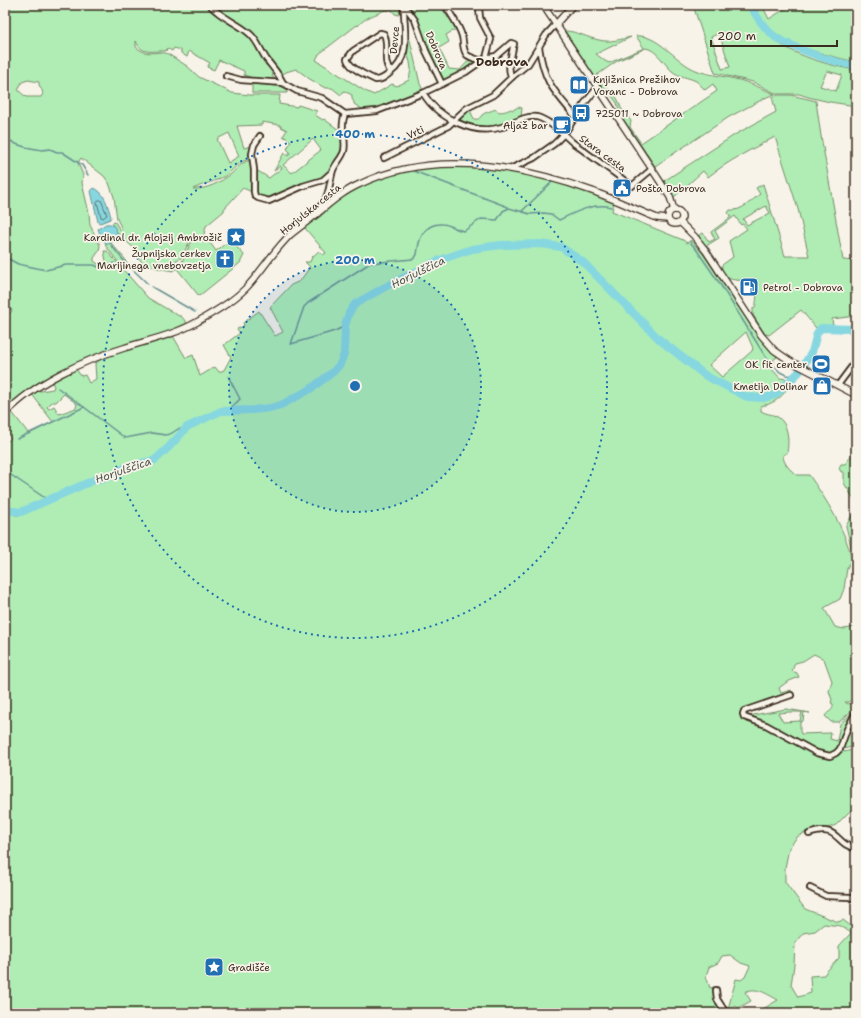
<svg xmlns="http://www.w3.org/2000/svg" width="861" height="1018" viewBox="0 0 861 1018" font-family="'Shantell Sans',sans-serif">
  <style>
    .green { fill: #afedb4; stroke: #758c69; fill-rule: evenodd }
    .water { fill: #87d7e0; stroke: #699292 }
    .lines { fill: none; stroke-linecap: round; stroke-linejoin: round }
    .shore { stroke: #596f6c; stroke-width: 1 }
    .stream { stroke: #699292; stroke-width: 1.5 }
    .river { stroke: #87d7e0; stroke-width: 8 }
    .minor-casing { stroke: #3b2a1e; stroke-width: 8 }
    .tertiary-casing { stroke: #3b2a1e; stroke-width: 8 }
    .minor { stroke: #f7f3e8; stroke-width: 4.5 }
    .tertiary { stroke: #f7f3e8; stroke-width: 5.5 }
    .ring { fill: none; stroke: #1f6fb2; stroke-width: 2; stroke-dasharray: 2 4 }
    .labels { text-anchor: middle; stroke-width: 3.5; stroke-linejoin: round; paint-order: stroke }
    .street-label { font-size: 10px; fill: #3b2a1e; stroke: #f7f3e8 }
    .poi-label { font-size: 10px; fill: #3b2a1e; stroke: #f7f3e8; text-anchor: start }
    .water-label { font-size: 11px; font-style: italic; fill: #4e554e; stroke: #f7f3e8 }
    .quarter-label { font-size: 12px; font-weight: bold; fill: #3b2a1e; stroke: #f7f3e8 }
    .centre { fill: #1f6fb2; stroke: #f7f3e8; stroke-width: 2 }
    .ring-label { font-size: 12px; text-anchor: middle; font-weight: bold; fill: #1f6fb2; stroke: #f7f3e8; stroke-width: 3.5; stroke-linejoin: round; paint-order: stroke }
  </style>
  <rect width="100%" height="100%" fill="#f7f3e8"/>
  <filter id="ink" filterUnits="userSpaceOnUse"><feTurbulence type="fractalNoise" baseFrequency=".025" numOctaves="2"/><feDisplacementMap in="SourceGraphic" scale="8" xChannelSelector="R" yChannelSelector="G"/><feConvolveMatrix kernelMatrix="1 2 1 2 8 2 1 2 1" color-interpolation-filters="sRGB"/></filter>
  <g filter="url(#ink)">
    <g class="green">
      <path d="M 5,5 L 209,5 L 252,37 L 275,72 L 272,76 L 275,79 L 275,81 L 253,78 L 244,75 L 244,71 L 219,60 L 214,70 L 207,67 L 210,63 L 189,51 L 187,57 L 181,53 L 181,50 L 174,48 L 172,51 L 167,48 L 166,51 C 153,50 142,56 136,41 L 136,47 C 149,58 156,49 168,54 L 187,66 L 199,77 L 232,93 L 250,95 L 280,95 L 279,104 L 297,107 L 298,105 L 317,111 L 315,115 L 323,120 L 324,119 L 339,130 L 342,142 L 341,151 L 329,173 L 325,178 L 271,199 L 264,200 L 255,194 L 256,170 L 269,178 L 282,168 L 280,166 L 274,171 L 284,153 L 288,156 L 290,152 L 287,149 L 291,141 L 283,136 L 287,130 L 281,127 L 280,125 L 262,122 L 262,125 L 237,126 L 244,148 L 252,146 L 251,159 C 240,159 233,171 225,176 C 215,182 202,184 193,189 C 206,190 221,182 231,174 C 236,170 240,164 245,162 C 248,160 248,161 251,161 L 253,171 L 252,192 L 243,188 L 224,209 L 224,211 L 206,226 L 203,238 L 204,238 L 205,236 L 216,251 L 225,244 L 234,244 L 244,255 L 240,263 L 199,296 L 178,270 L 195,234 L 194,233 L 181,258 L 175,261 L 175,264 L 179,266 L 177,269 L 174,269 L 173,271 L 157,268 L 142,262 L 136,255 L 135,249 L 118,234 L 112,223 L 115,222 L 120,230 L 122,229 L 117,219 L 114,197 L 109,183 L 104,176 L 81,158 L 78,163 L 83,175 L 82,183 L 89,213 L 90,225 L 100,245 L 99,251 L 94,258 L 94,261 L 101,266 L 104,266 L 106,261 L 104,251 L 107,251 L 148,298 L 179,316 L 181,316 L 187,323 L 177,329 L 134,342 L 95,355 L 70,366 L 34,385 L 5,411 L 5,319 L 12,311 L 11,309 L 5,313 ZM 28,80 L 39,82 L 39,85 C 41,90 45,92 41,97 L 26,97 L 18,90 L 22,82 ZM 229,133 L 239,156 L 228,163 L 217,139 ZM 313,139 L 321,150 L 292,173 L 283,165 Z"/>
      <path d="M 212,5 L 219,9 L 220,8 L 218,5 L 400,5 L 399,15 L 395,14 L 390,8 L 388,11 L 386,10 L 382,11 L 380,13 C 374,14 362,20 358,26 L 357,25 L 319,54 L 316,60 L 365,91 L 374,95 L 392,84 L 397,86 L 409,80 L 411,69 L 410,62 L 407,53 L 408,39 L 410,40 L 420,84 L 423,90 L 377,109 L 362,109 L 354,104 L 354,102 L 352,99 L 352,95 L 344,91 L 341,95 L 332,88 L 325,88 L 308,78 L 306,76 L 296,69 L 286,72 L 282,75 L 272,65 L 258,41 L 222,15 Z"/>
      <path d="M 409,5 L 440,5 L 448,18 L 451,17 L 458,28 L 446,35 L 449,42 L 439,48 L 449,69 L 460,70 L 470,59 L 477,62 L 470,69 L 446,80 L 443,79 Z"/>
      <path d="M 693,5 L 747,5 C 753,17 761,29 771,37 C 791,55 830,66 856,70 L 856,106 L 830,102 L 808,97 L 799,94 L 777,94 L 753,82 L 715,73 ZM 719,33 L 730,67 L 722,69 L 711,37 ZM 827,71 L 842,75 L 836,91 L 820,86 Z"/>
      <path d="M 754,5 L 762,5 L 769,19 L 791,5 L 856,5 L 856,62 C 833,57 792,47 774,32 C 765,25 758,16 754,5 Z"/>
      <path d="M 565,31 C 577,31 587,38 599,40 C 610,43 621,39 631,37 L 596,54 L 605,61 L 609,63 L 644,48 L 636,36 C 655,34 672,56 688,66 C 702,75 719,75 735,79 C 749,82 762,89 775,94 L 767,97 L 729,117 L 655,166 L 621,116 L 617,103 L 611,95 L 601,86 ZM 646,48 C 657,50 664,64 672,71 C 679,77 688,77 696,81 C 699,83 702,87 705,90 L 713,84 L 717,91 L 641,143 L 630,127 L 631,121 L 621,108 L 618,100 L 615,95 L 611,93 L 597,75 L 617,61 Z"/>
      <path d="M 252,82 L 280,84 L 287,88 L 287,93 L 252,93 Z"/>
      <path d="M 778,95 L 791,95 L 816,101 L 821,136 L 843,260 L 856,261 L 856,316 L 832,319 L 833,327 L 821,326 L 816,328 L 801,310 L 769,335 L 765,334 L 753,315 L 753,307 L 755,308 C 758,295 757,292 749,282 L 746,282 L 744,280 C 734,281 719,279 722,265 L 733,257 L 729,241 L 747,229 L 743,224 L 741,225 L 735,216 L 715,231 L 719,238 L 706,246 L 698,236 L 703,233 L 709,242 L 715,239 L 711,232 L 731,217 L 728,213 L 730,210 C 741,212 752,200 760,194 L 756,188 L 763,184 L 785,256 L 809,256 L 798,209 L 775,137 C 752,149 728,161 708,177 L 703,171 L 674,197 L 672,191 L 664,181 L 736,134 L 776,112 L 772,97 ZM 766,206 L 770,213 L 747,225 L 743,219 Z"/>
      <path d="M 518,107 L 522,108 L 521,118 C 495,128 486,132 460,122 L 461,120 L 460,118 L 469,108 L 474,119 C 480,120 479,118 482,115 C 485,112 492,111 496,109 L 497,111 C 502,113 506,111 511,109 L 513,110 Z"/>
      <path d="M 444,166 C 458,167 473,166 487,168 C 531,172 573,186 614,202 L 612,211 L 683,240 L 687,243 L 691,240 L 703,254 L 760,339 L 777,357 L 773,360 L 775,362 L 773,363 L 771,368 L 780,378 L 787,379 C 792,388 779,400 771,403 C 768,405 764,405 761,406 L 761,411 C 766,414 771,414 776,416 C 789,423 789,441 787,453 L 783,455 C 783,464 791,470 796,475 L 809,475 C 827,501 844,527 852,559 L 847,568 L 844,589 L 840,599 L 824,608 L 835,627 L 844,629 L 856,627 L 856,697 L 848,702 L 845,702 L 848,704 L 856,702 L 856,707 L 839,722 L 831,722 L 825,716 C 828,711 834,711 833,704 L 831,703 L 832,700 L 829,691 L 832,681 L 824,659 L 814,654 L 803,661 L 795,663 L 792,671 L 797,673 L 799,677 L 787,682 L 779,688 L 781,693 L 791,690 L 792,693 L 791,694 L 743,710 L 741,713 L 741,717 L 745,719 L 766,727 L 816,754 L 834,756 L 856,715 L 856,746 L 843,749 L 844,752 L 856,749 L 856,805 L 836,825 L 828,828 L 808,831 L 797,837 L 789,848 L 785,868 L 785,882 L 805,909 L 838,922 L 843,920 L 856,930 L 856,1013 L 765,1013 L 763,1009 L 778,1000 C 767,994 756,986 745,992 L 751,1001 L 738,1008 L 736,1006 L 728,1009 L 736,979 L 741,980 L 745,977 L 750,966 L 741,963 L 730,955 L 722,956 L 718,963 L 709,967 L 706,976 L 710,988 L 714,987 L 716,999 L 725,1013 L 5,1013 L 5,512 C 16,515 23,519 30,507 L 18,511 L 5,508 L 5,444 L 11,438 L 5,432 L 5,418 L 11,411 L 29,434 L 53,422 L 31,393 L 36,390 L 41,391 L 53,389 L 54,386 L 51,382 L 76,369 L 81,376 L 85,375 L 89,383 L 96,379 L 95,364 L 102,358 L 124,349 L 149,344 L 173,336 L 186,358 L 193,355 L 200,376 L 215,367 L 219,372 L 224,370 L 231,357 L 224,345 L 240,333 L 237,329 L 244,326 L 243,323 L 259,311 L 275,336 L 283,332 L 270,307 L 291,285 L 300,281 L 310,267 L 305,262 L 310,262 L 312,257 L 319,251 L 323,255 L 326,253 L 304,227 C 311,222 319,219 324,213 C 332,206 338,199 347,193 C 376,174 410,170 444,166 ZM 746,332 L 753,348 L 752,351 L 722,377 L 709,365 ZM 64,394 L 77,404 L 76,408 L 59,414 L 54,406 L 49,409 L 47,407 L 52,402 L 56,402 ZM 824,924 L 841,926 L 851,933 L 839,946 L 839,958 L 826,972 L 824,975 L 810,976 L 811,993 L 798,997 L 791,985 L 794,965 L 795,943 L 803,933 L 815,931 Z"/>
      <path d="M 111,243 L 125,259 L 126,267 L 122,267 L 105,245 Z"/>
      <path d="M 852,433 L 856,433 L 855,501 L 844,483 L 844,472 L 841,472 L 839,468 L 841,464 L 845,464 L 852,455 Z"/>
      <path d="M 856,512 L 856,532 L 855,535 L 856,538 L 856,558 L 852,551 L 846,526 L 852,515 Z"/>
      <path d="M 786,709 L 810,713 L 804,712 L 803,721 L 800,722 L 800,731 L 801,734 L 831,733 L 830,739 L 837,741 L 840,724 L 855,710 L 838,749 L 832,754 L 825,754 L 788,736 L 772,726 L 748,716 ZM 789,712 L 802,712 L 800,721 L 783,722 L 778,713 Z"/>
    </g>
    <g class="water">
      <path d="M 94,188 C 105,192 108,207 111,217 L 110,219 L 100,223 L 98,222 L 91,191 Z"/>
      <path d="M 106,224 C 115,223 115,228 118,235 L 112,242 L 106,244 L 100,234 L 98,229 Z"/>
    </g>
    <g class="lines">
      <path class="shore" d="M 99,200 L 101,200 L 107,215 L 103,218 L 101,217 L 97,202 Z"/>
      <g class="stream">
        <path d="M 5,138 L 16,144 L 25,147 L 42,150 L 50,149 L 57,152 L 62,152 L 82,165 L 88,175"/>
        <path d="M 413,170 L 416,172 L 508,207"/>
        <path d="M 522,211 L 552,182"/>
        <path d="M 690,242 L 696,249 L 720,284 L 767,359 L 780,372 L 786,375 L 794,376"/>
        <path d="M 111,245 L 124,261 L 148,284"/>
        <path d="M 5,257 L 18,264 L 46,270 L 66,265 L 94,265 L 103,269 L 114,263"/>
        <path d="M 152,287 L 195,312"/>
        <path d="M 345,326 L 335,331 L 291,344 L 304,307 L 308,303 L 370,263 L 413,259 C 418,256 417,253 418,248 C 420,235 427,223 442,224 C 450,224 456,230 464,231 L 481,219 L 497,220 L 503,211 L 509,208 L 530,214 L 544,213 L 551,214 L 559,220 C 574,213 594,202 611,207"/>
        <path d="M 228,376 L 240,399 L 229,410"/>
        <path d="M 58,388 L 84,407"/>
        <path d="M 17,439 L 84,407 L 125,438 L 152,433 L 166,435 L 172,433 L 178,429 L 186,429"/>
        <path d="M 5,471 L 48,500"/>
      </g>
      <g class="river">
        <path d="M 751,5 C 756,17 764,28 775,37 C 779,40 784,42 789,44 C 810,54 832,62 856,66"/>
        <path d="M 5,510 L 21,512 L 94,480 L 109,477 L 126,467 L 155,460 L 170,446 L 187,427 L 221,411 L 253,410 L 270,408 L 281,405 L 309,390 L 333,372 L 340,364 L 344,354 L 345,326 L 349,313 L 355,304 L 385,287 L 437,261 L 472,249 L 501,245 L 541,244 L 561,247 L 583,262 L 660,340 L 706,376 L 747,397 L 763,398 L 775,395 L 799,372 L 805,363 L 812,352 L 817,333 L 821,328 L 856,329"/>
      </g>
      <defs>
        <g id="minor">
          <path d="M 210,5 C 221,18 238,23 250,34 C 258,41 261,52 267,60 C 273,68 279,74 283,83"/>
          <path d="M 404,5 L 415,20 L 426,51 L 442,84 L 423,93"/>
          <path d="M 445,5 C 451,15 459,25 462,36 C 464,43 462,49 467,55 C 471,58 477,59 482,61"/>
          <path d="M 479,8 L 480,18 L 491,39 L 486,58"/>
          <path d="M 539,47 C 544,82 553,90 575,116"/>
          <path d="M 391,72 C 381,61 390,46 384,34 L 380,33 L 353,51 L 347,59 C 350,69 367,76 376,80 C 382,80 385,77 390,73 C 413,56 403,29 404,5"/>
          <path d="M 226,76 L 241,80 L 283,83 L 297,91 L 322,98 L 345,114"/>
          <path d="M 442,84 L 466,72 L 486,58 L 496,56 L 511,43 L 514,44 L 513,47 C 512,56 506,69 512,77"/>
          <path d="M 260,136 L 254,145 L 252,154 L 254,170 L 254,192 L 255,196 L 258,198 L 269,201 L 303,186 L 323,180 L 332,172"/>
          <path d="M 384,158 L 448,126 L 467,108 L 493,95 L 512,77 L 528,64 L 546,35 L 556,24"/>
          <path d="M 510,169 L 534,158 L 554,144 L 564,134 L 584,104 L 598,87"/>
          <path d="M 315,215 C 317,209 321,206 325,200 C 330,191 330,180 333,170 C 336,163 342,158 344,151 C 347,137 339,130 345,114 L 377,111 L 423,93 C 438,118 473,136 502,127 C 513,124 525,115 537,117 C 548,120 564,134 572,142 L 632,186 L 652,169"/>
          <path d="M 838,385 L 856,361"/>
          <path d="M 791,695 L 744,711 L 743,714 L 744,717 L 766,725 L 817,753 L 830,756 L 836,753 L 840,749 L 847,729 L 856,712"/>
          <path d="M 809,834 C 840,823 835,846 856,848"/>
          <path d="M 810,888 L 826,896 L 850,897 L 856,899"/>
          <path d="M 716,990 L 717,999 L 726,1013"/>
        </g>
        <g id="tertiary">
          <path d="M 543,5 L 652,169 L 670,197 L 674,210"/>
          <path d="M 556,24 L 573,5"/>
          <circle cx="675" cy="217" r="7"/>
          <path d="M 680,222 L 695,237 L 706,251 L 761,335 L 774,350 L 790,361 L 856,395"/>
          <path d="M 5,414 C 34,383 84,360 124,348 C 149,340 174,335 197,322 C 214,312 232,302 246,288 C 262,271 274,250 291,234 C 300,227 309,220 318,213 C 331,202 344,191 360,184 C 433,149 519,165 592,191 C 614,199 635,209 657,218 L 668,219"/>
        </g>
      </defs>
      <use href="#minor" class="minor-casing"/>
      <use href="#tertiary" class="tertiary-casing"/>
      <use href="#minor" class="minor"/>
      <use href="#tertiary" class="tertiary"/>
    </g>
  </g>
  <circle cx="355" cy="386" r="126" fill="#1f6fb2" fill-opacity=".12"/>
  <g class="ring">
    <circle cx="355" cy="386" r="126"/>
    <circle cx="355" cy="386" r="252"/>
  </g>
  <defs>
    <symbol id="library-square" viewBox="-11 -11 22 22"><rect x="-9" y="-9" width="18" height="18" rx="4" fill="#1f6fb2" stroke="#f7f3e8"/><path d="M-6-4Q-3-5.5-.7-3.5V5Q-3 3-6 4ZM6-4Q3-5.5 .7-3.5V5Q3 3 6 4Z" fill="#fff"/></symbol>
    <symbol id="bus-square" viewBox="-11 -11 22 22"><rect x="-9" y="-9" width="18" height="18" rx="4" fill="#1f6fb2" stroke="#f7f3e8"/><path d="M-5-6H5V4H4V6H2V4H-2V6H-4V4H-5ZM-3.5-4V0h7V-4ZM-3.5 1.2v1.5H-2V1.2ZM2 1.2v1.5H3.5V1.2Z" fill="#fff"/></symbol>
    <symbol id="cafe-square" viewBox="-11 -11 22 22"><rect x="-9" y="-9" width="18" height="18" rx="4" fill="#1f6fb2" stroke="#f7f3e8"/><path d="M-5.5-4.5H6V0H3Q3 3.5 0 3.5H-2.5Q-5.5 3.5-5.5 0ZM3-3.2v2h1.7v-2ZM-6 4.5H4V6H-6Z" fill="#fff"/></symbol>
    <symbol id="civic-square" viewBox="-11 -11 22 22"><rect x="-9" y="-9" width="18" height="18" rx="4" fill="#1f6fb2" stroke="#f7f3e8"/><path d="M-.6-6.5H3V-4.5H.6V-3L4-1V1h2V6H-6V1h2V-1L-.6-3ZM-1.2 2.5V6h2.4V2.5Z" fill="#fff"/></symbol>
    <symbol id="sight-square" viewBox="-11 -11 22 22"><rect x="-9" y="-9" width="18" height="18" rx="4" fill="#1f6fb2" stroke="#f7f3e8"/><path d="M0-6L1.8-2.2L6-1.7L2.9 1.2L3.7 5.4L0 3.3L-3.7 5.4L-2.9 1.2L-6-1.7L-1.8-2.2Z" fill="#fff"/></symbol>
    <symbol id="church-square" viewBox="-11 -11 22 22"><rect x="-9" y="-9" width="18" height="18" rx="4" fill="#1f6fb2" stroke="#f7f3e8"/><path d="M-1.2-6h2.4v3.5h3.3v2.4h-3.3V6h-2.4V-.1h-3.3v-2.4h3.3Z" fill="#fff"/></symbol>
    <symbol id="fuel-square" viewBox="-11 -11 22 22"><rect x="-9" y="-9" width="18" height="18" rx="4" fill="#1f6fb2" stroke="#f7f3e8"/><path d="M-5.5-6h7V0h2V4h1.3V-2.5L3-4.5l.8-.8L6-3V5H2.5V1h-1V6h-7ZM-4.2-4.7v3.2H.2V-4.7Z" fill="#fff"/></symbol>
    <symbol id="stadium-square" viewBox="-11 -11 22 22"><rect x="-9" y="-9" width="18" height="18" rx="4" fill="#1f6fb2" stroke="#f7f3e8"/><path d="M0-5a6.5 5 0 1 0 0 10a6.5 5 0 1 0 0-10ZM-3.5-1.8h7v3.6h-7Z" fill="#fff"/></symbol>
    <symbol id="shop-square" viewBox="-11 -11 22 22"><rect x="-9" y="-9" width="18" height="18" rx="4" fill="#1f6fb2" stroke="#f7f3e8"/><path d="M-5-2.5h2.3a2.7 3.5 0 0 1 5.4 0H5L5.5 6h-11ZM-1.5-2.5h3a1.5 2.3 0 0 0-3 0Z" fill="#fff"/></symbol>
  </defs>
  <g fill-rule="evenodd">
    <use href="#library-square" x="568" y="74" width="22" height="22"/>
    <use href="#bus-square" x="570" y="102" width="22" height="22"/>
    <use href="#cafe-square" x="551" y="114" width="22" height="22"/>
    <use href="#civic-square" x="611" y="177" width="22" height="22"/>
    <use href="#sight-square" x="225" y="226" width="22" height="22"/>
    <use href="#church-square" x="214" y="248" width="22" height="22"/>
    <use href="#fuel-square" x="738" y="276" width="22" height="22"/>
    <use href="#stadium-square" x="810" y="353" width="22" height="22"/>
    <use href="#shop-square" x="811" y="375" width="22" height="22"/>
    <use href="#sight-square" x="203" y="956" width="22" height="22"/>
  </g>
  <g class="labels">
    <g class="street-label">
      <text transform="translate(394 40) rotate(-85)" y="4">Devce</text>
      <text transform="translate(437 50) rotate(67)" y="4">Dobrova</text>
      <text transform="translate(415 132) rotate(-25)" y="4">Vrti</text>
      <text transform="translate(603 153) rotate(36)" y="4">Stara cesta</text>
      <text transform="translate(310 209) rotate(-39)" y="4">Horjulska cesta</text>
    </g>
    <g class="poi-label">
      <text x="593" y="83">Knjižnica Prežihov<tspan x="593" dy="12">Voranc - Dobrova</tspan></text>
      <text x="595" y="117">725011 ~ Dobrova</text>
      <text x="548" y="129" text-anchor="end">Aljaž bar</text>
      <text x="636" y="192">Pošta Dobrova</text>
      <text x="222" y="241" text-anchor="end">Kardinal dr. Alojzij Ambrožič</text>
      <text x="211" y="257" text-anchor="end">Župnijska cerkev<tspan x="211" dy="12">Marijinega vnebovzetja</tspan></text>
      <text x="763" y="291">Petrol - Dobrova</text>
      <text x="807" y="368" text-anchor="end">OK fit center</text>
      <text x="808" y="390" text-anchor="end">Kmetija Dolinar</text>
      <text x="228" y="971">Gradišče</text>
    </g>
    <g class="water-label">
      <text transform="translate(418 272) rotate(-26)" y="4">Horjulščica</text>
      <text transform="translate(123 470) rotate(-19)" y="4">Horjulščica</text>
    </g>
    <g class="quarter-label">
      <text x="502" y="66">Dobrova</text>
    </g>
  </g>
  <circle cx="355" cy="386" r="6" class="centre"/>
  <g class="ring-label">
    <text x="355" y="138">400 m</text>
    <text x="355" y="264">200 m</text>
  </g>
  <rect width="861" height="1018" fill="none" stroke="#f7f3e8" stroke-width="20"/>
  <rect x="10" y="10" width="841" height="998" fill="none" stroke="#3b2a1e" stroke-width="1.5" filter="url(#ink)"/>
  <path d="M711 40v6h126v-6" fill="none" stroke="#3b2a1e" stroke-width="2"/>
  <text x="717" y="40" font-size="12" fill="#3b2a1e" stroke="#f7f3e8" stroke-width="3" paint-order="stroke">200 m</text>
</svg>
